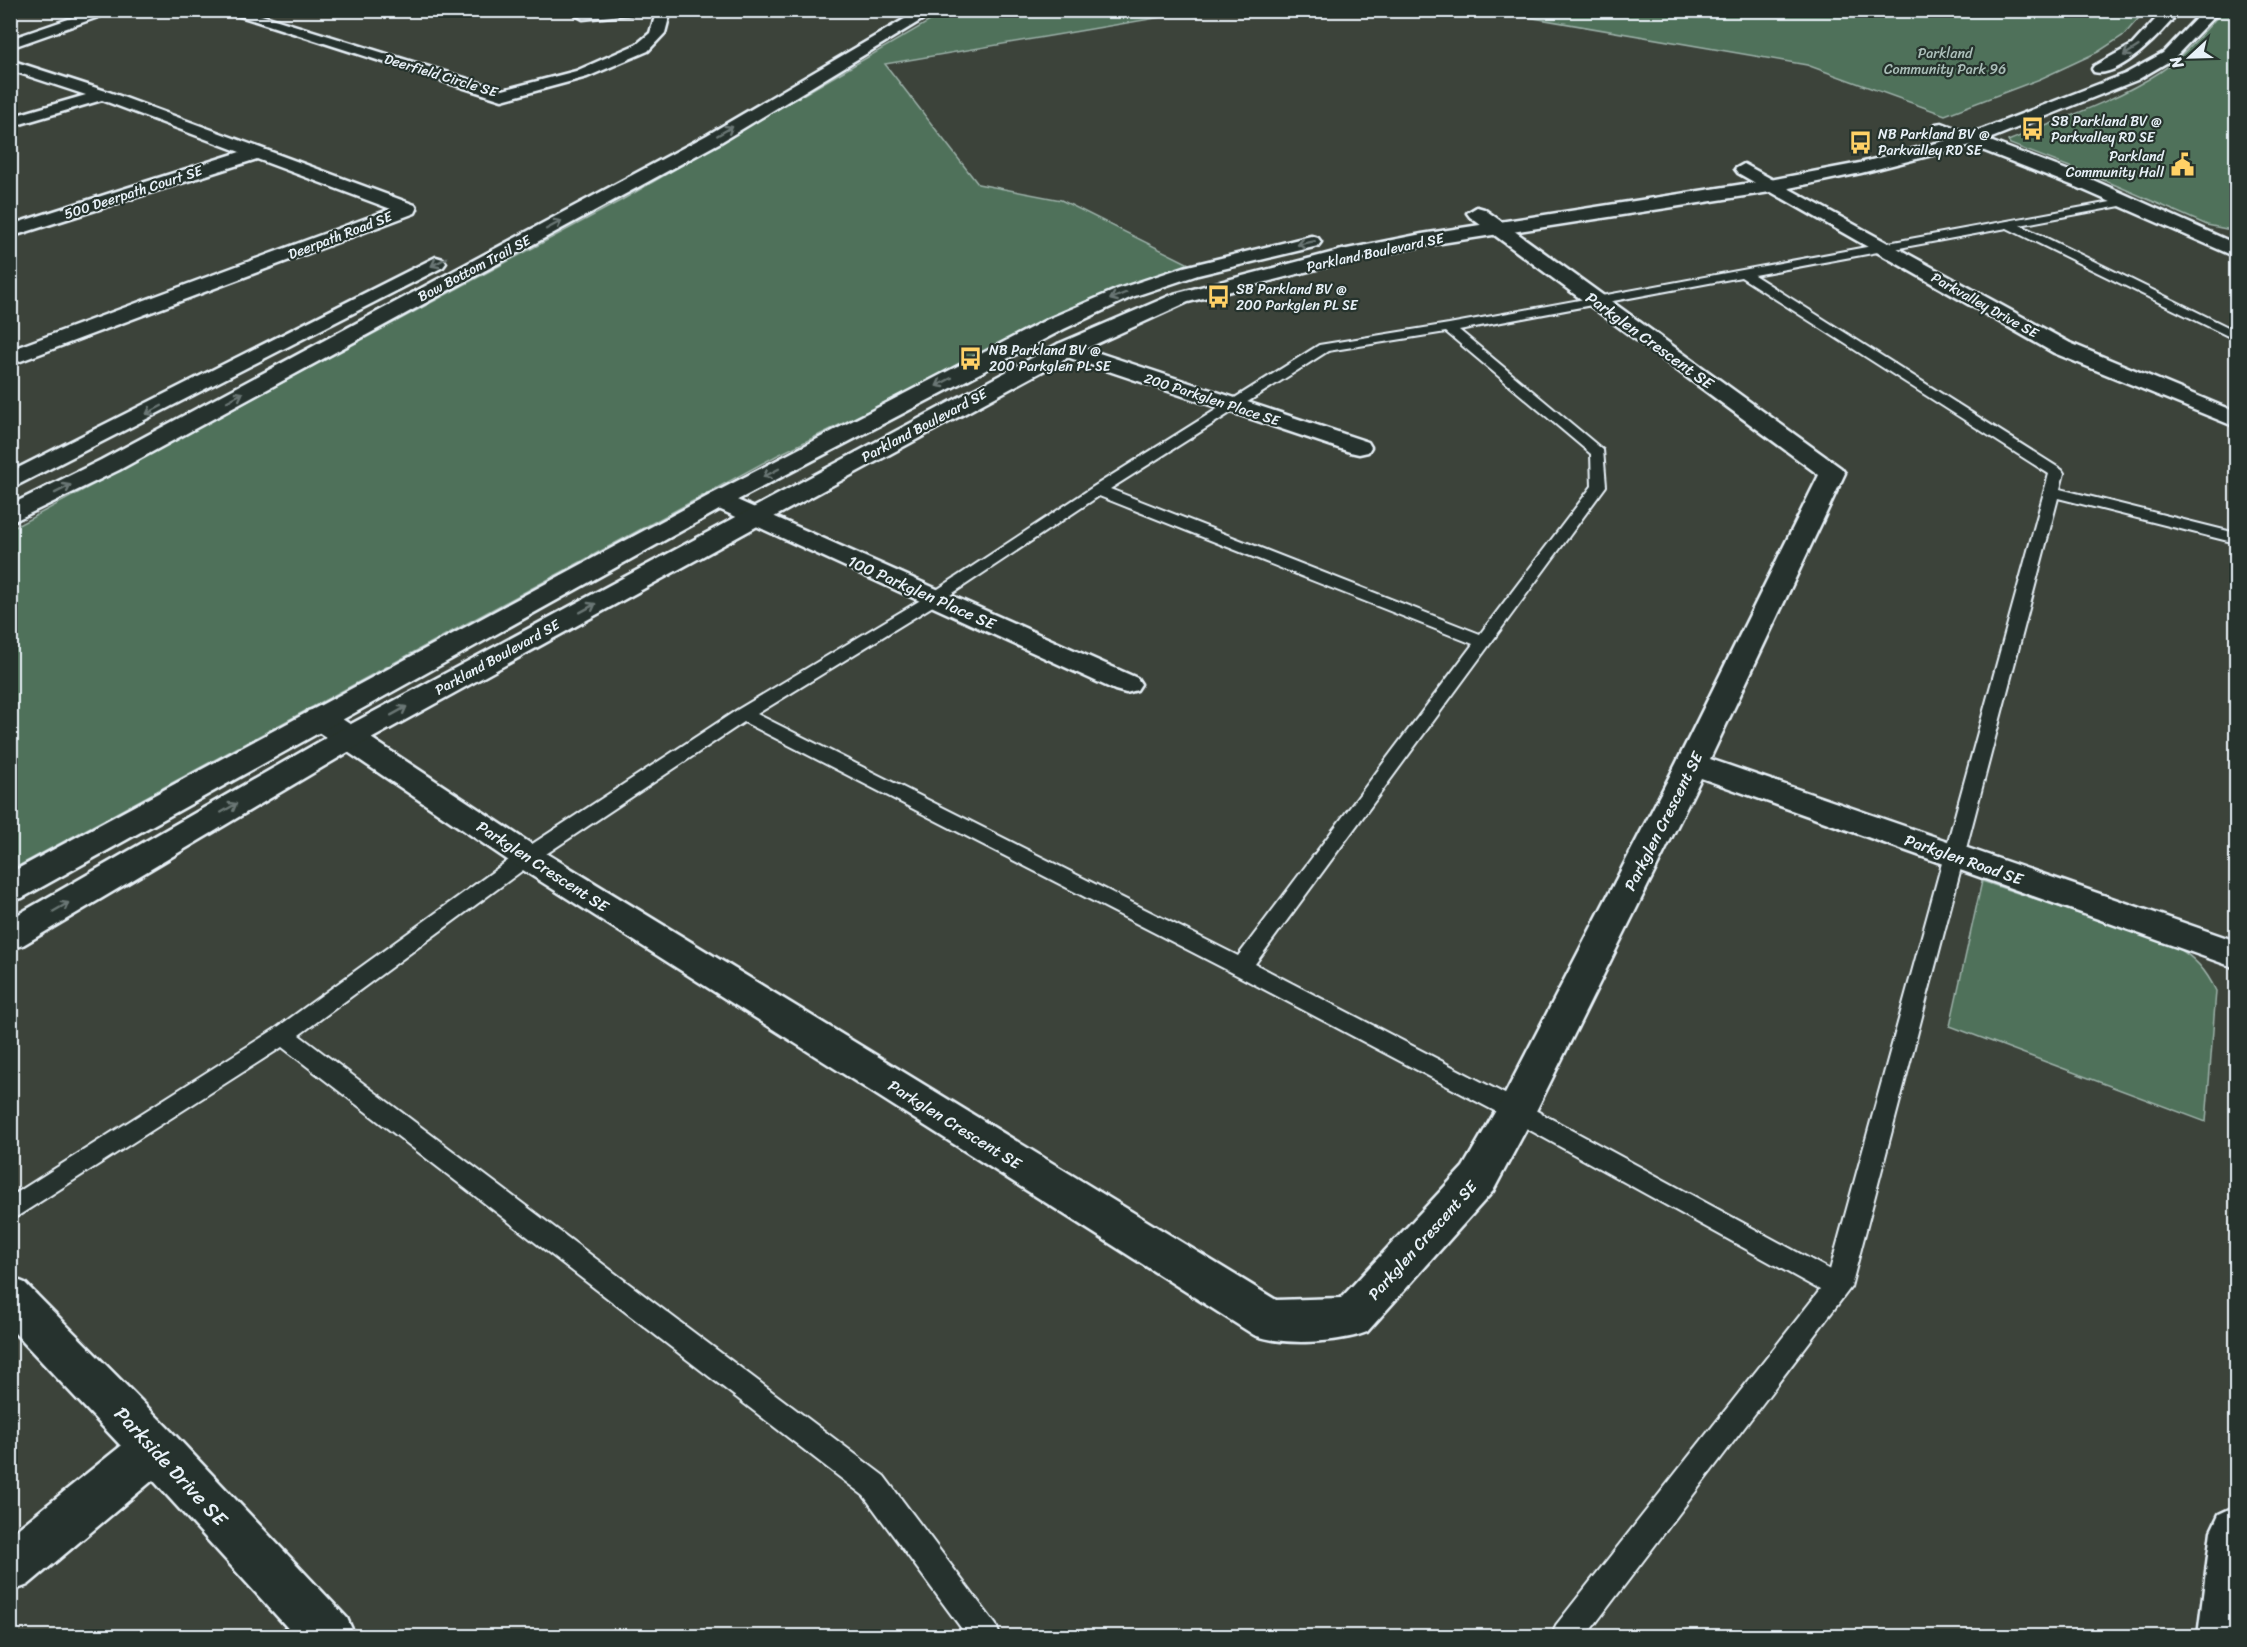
<svg xmlns="http://www.w3.org/2000/svg" width="2247" height="1647" viewBox="0 0 2247 1647" font-family="Sriracha,sans-serif">
  <style>
    .green { fill: #50715a; stroke: #9cb1a9; stroke-width: 1.5 }
    .lines { fill: none; stroke-linecap: round; stroke-linejoin: round }
    .lane-casing { stroke: #e8f1f8; stroke-width: 4 }
    .street-casing { stroke: #e8f1f8; stroke-width: 5 }
    .secondary-casing { stroke: #e8f1f8; stroke-width: 5 }
    .lane { fill: #26332d; fill-rule: evenodd }
    .street { fill: #26332d; fill-rule: evenodd }
    .secondary { fill: #26332d; fill-rule: evenodd }
    .oneway { stroke: #6a7674 }
    .labels { text-anchor: middle; stroke-width: 4.5; stroke-linejoin: round; paint-order: stroke }
    .far-park-label { font-size: 14px; fill: #abbeb9; stroke: #26332d }
    .far-street-label { font-size: 14px; fill: #e8f1f8; stroke: #26332d }
    .far-poi-label { font-size: 14px; fill: #e8f1f8; stroke: #26332d; text-anchor: start }
    .street-label { font-size: 16px; fill: #e8f1f8; stroke: #26332d }
    .near-street-label { font-size: 20px; fill: #e8f1f8; stroke: #26332d }
  </style>
  <rect width="100%" height="100%" fill="#3c433a"/>
  <filter id="ink" filterUnits="userSpaceOnUse"><feTurbulence type="fractalNoise" baseFrequency=".0167" numOctaves="2"/><feDisplacementMap in="SourceGraphic" scale="12" xChannelSelector="R" yChannelSelector="G"/><feConvolveMatrix kernelMatrix="1 2 1 2 8 2 1 2 1" color-interpolation-filters="sRGB"/></filter>
  <g filter="url(#ink)">
    <g class="green">
      <path d="M 947,11 L 1197,11 L 885,64 L 978,184 L 1061,200 L 1191,265 L 1058,318 L 776,456 L 11,870 L 11,529 L 620,201 Z"/>
      <path d="M 1493,11 L 2145,10 L 2145,11 L 2124,35 L 2098,52 L 2040,79 L 1945,115 L 1807,65 Z"/>
      <path d="M 2223,11 L 2236,11 L 2236,231 L 2207,225 L 2106,181 L 2010,144 L 2008,141 C 2058,120 2114,102 2160,72 C 2184,56 2204,31 2223,11 Z"/>
      <path d="M 1982,881 L 2175,946 C 2195,958 2206,970 2216,991 L 2206,1122 L 1950,1026 Z"/>
    </g>
    <g class="lines">
      <defs>
        <path id="lane" d="M 2127,199 L 2131,200 L 2131,204 L 2020,225 L 2236,331 L 2236,340 L 2007,228 L 1754,275 L 2062,470 L 2064,473 L 2060,489 L 2236,533 L 2236,543 L 2058,498 L 1851,1287 L 1586,1636 L 1552,1636 L 1556,1625 L 1820,1290 L 1508,1118 L 1233,973 L 744,722 L 534,862 L 299,1035 L 884,1476 L 996,1625 L 1000,1636 L 967,1636 L 864,1496 L 282,1047 L 10,1221 L 10,1197 L 275,1029 L 520,852 L 737,710 L 929,595 L 1093,487 L 1319,345 L 1449,324 ZM 1741,277 L 2049,474 L 1830,1270 L 1524,1104 L 1255,964 L 1606,486 L 1603,450 L 1459,330 ZM 1446,332 L 1591,454 L 1592,486 L 1480,634 L 1110,489 L 1328,351 ZM 1099,496 L 1473,644 L 1238,956 L 757,714 L 941,601 Z"/>
        <g id="street">
          <path d="M 95,10 L 118,10 L 10,48 L 10,39 Z"/>
          <path d="M 221,10 L 245,10 L 503,90 L 576,71 L 637,44 L 650,33 L 657,10 L 671,10 L 665,33 L 648,51 L 587,77 L 502,100 Z"/>
          <path d="M 638,10 L 631,14 L 583,19 L 576,15 L 584,10 Z"/>
          <path d="M 10,60 L 109,92 L 415,205 L 417,209 L 415,213 L 10,365 L 10,350 L 391,209 L 257,159 L 10,237 L 10,225 L 240,152 L 102,100 L 10,127 L 10,117 L 86,95 L 10,70 Z"/>
          <path d="M 1942,123 L 2093,180 L 2236,244 L 2236,257 L 2079,188 L 1936,132 L 1933,128 L 1936,124 Z"/>
          <path d="M 1744,164 L 2070,343 L 2236,412 L 2236,427 L 2054,353 L 1738,173 L 1735,169 Z"/>
          <path d="M 1477,207 L 1484,209 L 1841,468 L 1845,473 L 1710,759 L 2236,941 L 2236,968 L 1701,778 L 1536,1111 L 1493,1191 L 1367,1332 C 1339,1343 1282,1346 1254,1335 L 515,865 L 308,725 L 304,718 L 308,711 L 319,708 L 330,711 L 539,849 L 1276,1300 L 1341,1298 L 1463,1167 L 1502,1100 L 1676,764 L 1819,475 L 1470,217 L 1467,213 Z"/>
          <path d="M 1066,342 L 1368,442 L 1371,447 L 1368,452 L 1359,454 L 1350,452 L 1058,354 L 1055,349 L 1058,344 Z"/>
          <path d="M 719,492 L 1137,678 L 1141,684 L 1137,690 L 1126,693 L 1115,690 L 710,505 L 706,500 L 710,495 Z"/>
          <path d="M 10,1277 L 25,1283 L 172,1432 L 347,1618 L 355,1636 L 295,1636 L 153,1480 L 28,1585 L 10,1592 L 10,1535 L 121,1446 L 10,1328 Z"/>
          <path d="M 2236,1506 L 2236,1636 L 2198,1636 L 2211,1531 L 2219,1514 Z"/>
        </g>
        <g id="secondary">
          <path d="M 920,10 L 938,10 L 719,143 L 119,470 L 10,523 L 10,505 L 101,460 L 707,135 Z"/>
          <path d="M 2164,10 L 2180,10 C 2166,29 2120,79 2094,72 L 2092,69 L 2094,66 L 2132,45 Z"/>
          <path d="M 2204,10 L 2220,10 L 2173,59 L 2137,80 L 1979,143 L 1861,173 L 1770,192 L 1422,246 L 1344,262 L 1188,302 L 1074,354 L 763,523 L 360,745 L 23,945 L 10,949 L 10,919 L 338,731 L 1058,344 L 1174,294 L 1342,250 L 1422,234 L 1770,180 L 1860,163 L 1967,135 L 2125,74 L 2163,53 Z"/>
          <path d="M 1311,236 L 1318,238 L 1321,242 L 1318,246 L 1198,275 L 1132,297 L 1064,329 L 728,505 L 22,898 L 10,901 L 10,873 L 710,495 L 1048,319 L 1118,289 L 1184,267 Z"/>
          <path d="M 436,257 L 443,259 L 446,263 L 443,267 L 10,489 L 10,472 Z"/>
        </g>
      </defs>
      <use href="#lane" class="lane-casing"/>
      <use href="#street" class="street-casing"/>
      <use href="#secondary" class="secondary-casing"/>
      <use href="#lane" class="lane"/>
      <use href="#street" class="street"/>
      <use href="#secondary" class="secondary"/>
    </g>
    <defs><path id="oneway-shaft" d="M-6 0H5M1.5-3L5.5 0L1.5 3" fill="none" stroke-width="1.6" stroke-linecap="round" stroke-linejoin="round" transform="scale(1.5)"/></defs>
    <g class="oneway">
      <use href="#oneway-shaft" transform="translate(2131 51) rotate(147)"/>
      <use href="#oneway-shaft" transform="translate(725 131) rotate(-30)"/>
      <use href="#oneway-shaft" transform="translate(554 225) rotate(-28)"/>
      <use href="#oneway-shaft" transform="translate(1306 243) rotate(168)"/>
      <use href="#oneway-shaft" transform="translate(439 262) rotate(152)"/>
      <use href="#oneway-shaft" transform="translate(1118 296) rotate(157)"/>
      <use href="#oneway-shaft" transform="translate(944 382) rotate(152)"/>
      <use href="#oneway-shaft" transform="translate(235 397) rotate(-28)"/>
      <use href="#oneway-shaft" transform="translate(154 410) rotate(152)"/>
      <use href="#oneway-shaft" transform="translate(771 473) rotate(152)"/>
      <use href="#oneway-shaft" transform="translate(63 489) rotate(-27)"/>
      <use href="#oneway-shaft" transform="translate(588 608) rotate(-29)"/>
      <use href="#oneway-shaft" transform="translate(399 711) rotate(-29)"/>
      <use href="#oneway-shaft" transform="translate(229 808) rotate(-30)"/>
      <use href="#oneway-shaft" transform="translate(61 907) rotate(-30)"/>
    </g>
  </g>
  <defs>
    <symbol id="bus-bare" viewBox="-9 -9 18 18"><path d="M-5-6H5V4H4V6H2V4H-2V6H-4V4H-5ZM-3.5-4V0h7V-4ZM-3.5 1.2v1.5H-2V1.2ZM2 1.2v1.5H3.5V1.2Z" fill="#ffd166" stroke="#26332d" stroke-width="2.5" paint-order="stroke"/></symbol>
    <symbol id="civic-bare" viewBox="-9 -9 18 18"><path d="M-.6-6.5H3V-4.5H.6V-3L4-1V1h2V6H-6V1h2V-1L-.6-3ZM-1.2 2.5V6h2.4V2.5Z" fill="#ffd166" stroke="#26332d" stroke-width="2.5" paint-order="stroke"/></symbol>
  </defs>
  <g fill-rule="evenodd">
    <use href="#bus-bare" x="2016" y="112" width="33" height="33"/>
    <use href="#bus-bare" x="1844" y="126" width="33" height="33"/>
    <use href="#civic-bare" x="2166" y="148" width="33" height="33"/>
    <use href="#bus-bare" x="1202" y="280" width="33" height="33"/>
    <use href="#bus-bare" x="954" y="342" width="33" height="33"/>
  </g>
  <g class="labels">
    <g class="far-park-label">
      <text x="1945" y="58">Parkland<tspan x="1945" dy="16">Community Park 96</tspan></text>
    </g>
    <g class="far-street-label">
      <text transform="translate(441 75) rotate(17)" y="5">Deerfield Circle SE</text>
      <text transform="translate(133 192) rotate(-18)" y="5">500 Deerpath Court SE</text>
      <text transform="translate(340 235) rotate(-21)" y="5">Deerpath Road SE</text>
      <text transform="translate(1375 252) rotate(-12)" y="5">Parkland Boulevard SE</text>
      <text transform="translate(474 268) rotate(-28)" y="5">Bow Bottom Trail SE</text>
      <text transform="translate(1985 305) rotate(29)" y="5">Parkvalley Drive SE</text>
      <text transform="translate(1212 399) rotate(18)" y="5">200 Parkglen Place SE</text>
      <text transform="translate(924 425) rotate(-28)" y="5">Parkland Boulevard SE</text>
      <text transform="translate(497 657) rotate(-29)" y="5">Parkland Boulevard SE</text>
    </g>
    <g class="far-poi-label">
      <text x="2051" y="126">SB Parkland BV @<tspan x="2051" dy="16">Parkvalley RD SE</tspan></text>
      <text x="1878" y="139">NB Parkland BV @<tspan x="1878" dy="16">Parkvalley RD SE</tspan></text>
      <text x="2164" y="161" text-anchor="end">Parkland<tspan x="2164" dy="16">Community Hall</tspan></text>
      <text x="1236" y="294">SB Parkland BV @<tspan x="1236" dy="16">200 Parkglen PL SE</tspan></text>
      <text x="989" y="355">NB Parkland BV @<tspan x="989" dy="16">200 Parkglen PL SE</tspan></text>
    </g>
    <g class="street-label">
      <text transform="translate(1650 340) rotate(36)" y="6">Parkglen Crescent SE</text>
      <text transform="translate(922 592) rotate(24)" y="6">100 Parkglen Place SE</text>
      <text transform="translate(1663 821) rotate(-63)" y="6">Parkglen Crescent SE</text>
      <text transform="translate(1964 859) rotate(19)" y="6">Parkglen Road SE</text>
      <text transform="translate(543 866) rotate(33)" y="6">Parkglen Crescent SE</text>
      <text transform="translate(955 1124) rotate(32)" y="6">Parkglen Crescent SE</text>
      <text transform="translate(1422 1240) rotate(-48)" y="6">Parkglen Crescent SE</text>
    </g>
    <g class="near-street-label">
      <text transform="translate(171 1466) rotate(47)" y="7">Parkside Drive SE</text>
    </g>
  </g>
  <rect width="2247" height="1647" fill="none" stroke="#26332d" stroke-width="36"/>
  <rect x="18" y="18" width="2211" height="1611" fill="none" stroke="#e8f1f8" stroke-width="2" filter="url(#ink)"/>
  <g transform="translate(2190 57) rotate(248)" stroke="#26332d" stroke-width="4.5" paint-order="stroke">
  <path d="M0-4.5L10 22L0 15L-10 22Z" fill="#e8f1f8"/>
  <text y="-9" font-size="16" font-weight="bold" text-anchor="middle" fill="#e8f1f8">N</text>
  </g>
</svg>
